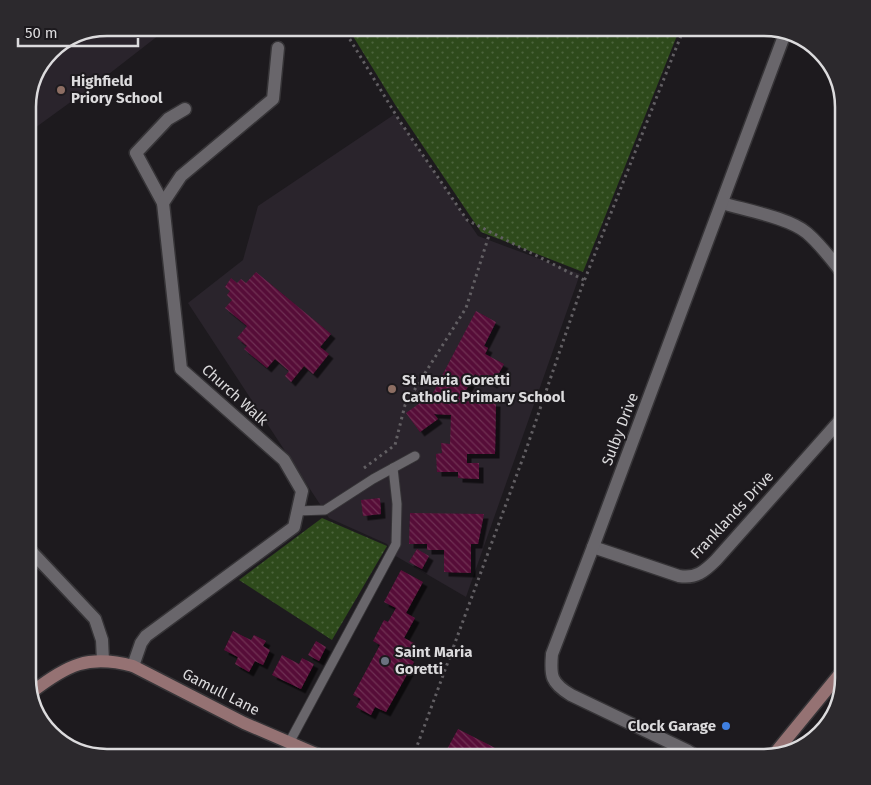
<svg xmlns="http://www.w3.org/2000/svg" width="871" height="785" viewBox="0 0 871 785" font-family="'Fira Sans',sans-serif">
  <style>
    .built { fill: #2a242c }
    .grass { fill: url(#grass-dots) }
    .building { fill: url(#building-back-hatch); filter: url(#shadow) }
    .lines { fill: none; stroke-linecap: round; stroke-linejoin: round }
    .lane-casing { stroke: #363437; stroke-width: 11 }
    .street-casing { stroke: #363437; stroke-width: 15 }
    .secondary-casing { stroke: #363437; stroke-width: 15 }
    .path { stroke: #625f63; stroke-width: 3; stroke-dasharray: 2.5 4; stroke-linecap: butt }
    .lane { stroke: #69666b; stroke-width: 9 }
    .street { stroke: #69666b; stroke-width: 12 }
    .secondary { stroke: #957273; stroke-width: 12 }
    .education-dot { fill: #8d6e63; stroke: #1d1a1e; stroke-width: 2 }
    .worship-dot { fill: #6b7280; stroke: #1d1a1e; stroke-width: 2 }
    .shop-dot { fill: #3f7fe0; stroke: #1d1a1e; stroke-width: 2 }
    .labels { text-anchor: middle; stroke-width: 4; stroke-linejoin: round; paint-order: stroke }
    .poi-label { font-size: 15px; font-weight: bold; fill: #dcdbdd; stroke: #1d1a1e; text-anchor: start }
    .street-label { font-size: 15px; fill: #dcdbdd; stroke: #1d1a1e }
    .rim { fill: none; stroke: #dcdbdd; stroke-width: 2.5 }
  </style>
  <defs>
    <pattern id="grass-dots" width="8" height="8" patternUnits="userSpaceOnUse" patternTransform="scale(1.25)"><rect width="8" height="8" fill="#2e4a1b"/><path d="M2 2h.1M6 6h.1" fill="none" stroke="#4c643c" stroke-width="1.8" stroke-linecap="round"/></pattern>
    <pattern id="building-back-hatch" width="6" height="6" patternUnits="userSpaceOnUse" patternTransform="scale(1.25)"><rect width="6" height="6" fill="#570e37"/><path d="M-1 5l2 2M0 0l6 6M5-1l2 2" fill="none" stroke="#6f3054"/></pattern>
    <filter id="shadow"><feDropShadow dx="4.5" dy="4.5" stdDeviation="0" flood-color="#0009"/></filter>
  </defs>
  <rect width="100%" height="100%" fill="#1d1a1e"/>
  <g class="built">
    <path d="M 108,28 L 168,28 L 105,77 L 28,133 L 28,102 L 55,48 Z"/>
    <path d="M 395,114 L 478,236 L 580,274 L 466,597 L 394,555 L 387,544 L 329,518 L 188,303 L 243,260 L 258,206 Z"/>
  </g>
  <g class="grass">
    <path d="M 348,28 L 680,28 L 583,272 L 481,232 L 396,106 Z"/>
    <path d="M 322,518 L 387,546 L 332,640 L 239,580 Z"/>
  </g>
  <g class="building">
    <path d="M 256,272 L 331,334 L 320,347 L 329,354 L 313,374 L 304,366 L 291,382 L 285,376 L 289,371 L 275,359 L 267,368 L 244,349 L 247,346 L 237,338 L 247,326 L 225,308 L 232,300 L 227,295 L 230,291 L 225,287 L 231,278 L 237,283 L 241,279 L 246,283 Z"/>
    <path d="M 476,311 L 496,322 L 484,346 L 488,348 L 485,354 L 504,364 L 493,384 L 475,374 L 460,401 L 451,397 L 448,401 L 496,402 L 495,454 L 467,454 L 467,463 L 479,463 L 479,479 L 458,478 L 458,472 L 437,472 L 436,454 L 442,453 L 441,443 L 450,444 L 451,415 L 434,414 L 438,419 L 420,432 L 406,413 L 424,400 L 426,403 L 433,393 Z"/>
    <path d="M 380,498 L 381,514 L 363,516 L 361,500 Z"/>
    <path d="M 410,513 L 484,514 L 478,544 L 471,544 L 471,573 L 444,572 L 444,550 L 427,550 L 427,544 L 409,544 Z"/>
    <path d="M 417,549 L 429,556 L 422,569 L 409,562 Z"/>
    <path d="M 401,570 L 423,582 L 406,613 L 415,618 L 404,638 L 416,644 L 408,658 L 414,662 L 386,712 L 375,707 L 371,715 L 356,707 L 361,699 L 353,695 L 380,645 L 373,641 L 384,620 L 388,622 L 396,608 L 384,602 Z"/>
    <path d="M 233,631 L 251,640 L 254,635 L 266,641 L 263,646 L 270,650 L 263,665 L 255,661 L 249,672 L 235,664 L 238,657 L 224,650 Z"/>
    <path d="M 316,641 L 326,647 L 319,661 L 308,655 Z"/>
    <path d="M 282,655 L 299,664 L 302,658 L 314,664 L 301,689 L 272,675 Z"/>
    <path d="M 458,729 L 513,757 L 454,757 L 445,753 Z"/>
  </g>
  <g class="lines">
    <defs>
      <g id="lane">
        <path d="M 297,511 L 325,510 L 373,479 L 415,456"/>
        <path d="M 28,568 L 38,559"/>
        <path d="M 289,743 L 396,544 L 397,504 L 393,468"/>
      </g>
      <g id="street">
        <path d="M 163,203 L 136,153 L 168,119 L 185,109"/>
        <path d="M 722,203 C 745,210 790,218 807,233 C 821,245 832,260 843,274"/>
        <path d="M 593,547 L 679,576 C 696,579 705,571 716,560 L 843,417"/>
        <path d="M 28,548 L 95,619 L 102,640 L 103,661"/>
        <path d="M 133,666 L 141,643 L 146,636 L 294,527 L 302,491 L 284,460 L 181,369 L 163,203 L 181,176 L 273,99 L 278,48"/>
        <path d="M 697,757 L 688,751 L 571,695 C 551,683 550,676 552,654 L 593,547 L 784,36"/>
      </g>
      <g id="secondary">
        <path d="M 32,692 C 67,665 88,654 133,666 L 244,723 L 323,757"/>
        <path d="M 775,753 L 843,670"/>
      </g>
    </defs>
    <use href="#lane" class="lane-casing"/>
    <use href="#street" class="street-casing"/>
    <use href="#secondary" class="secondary-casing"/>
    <g class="path">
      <path d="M 343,28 L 399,120 L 467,220 L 584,280"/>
      <path d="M 364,468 L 395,445 L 405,405 L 466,308 L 490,232"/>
      <path d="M 413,757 L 527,447 L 581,289 L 684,28"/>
    </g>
    <use href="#lane" class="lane"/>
    <use href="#street" class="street"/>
    <use href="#secondary" class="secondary"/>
  </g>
  <g class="education-dot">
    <circle cx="61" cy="90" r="5"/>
    <circle cx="392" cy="389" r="5"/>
  </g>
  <circle class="worship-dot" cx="385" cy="661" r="5"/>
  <circle class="shop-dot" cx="726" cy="726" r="5"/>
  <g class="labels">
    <g class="poi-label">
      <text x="71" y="86">Highfield<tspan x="71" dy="17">Priory School</tspan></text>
      <text x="402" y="385">St Maria Goretti<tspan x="402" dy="17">Catholic Primary School</tspan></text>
      <text x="395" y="657">Saint Maria<tspan x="395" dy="17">Goretti</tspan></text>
      <text x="716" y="731" text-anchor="end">Clock Garage</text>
    </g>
    <g class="street-label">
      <text transform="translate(235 395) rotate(42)" y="5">Church Walk</text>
      <text transform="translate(620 429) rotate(-69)" y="5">Sulby Drive</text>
      <text transform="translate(732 515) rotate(-47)" y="5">Franklands Drive</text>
      <text transform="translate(221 692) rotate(27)" y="5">Gamull Lane</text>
    </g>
  </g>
  <path d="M0 0H871V785H0ZM107 36H764A71 71 0 0 1 835 107V678A71 71 0 0 1 764 749H107A71 71 0 0 1 36 678V107A71 71 0 0 1 107 36Z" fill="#2c292d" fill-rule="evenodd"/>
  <path class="rim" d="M107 36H764A71 71 0 0 1 835 107V678A71 71 0 0 1 764 749H107A71 71 0 0 1 36 678V107A71 71 0 0 1 107 36Z"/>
  <path d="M18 38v8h120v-8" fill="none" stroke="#dcdbdd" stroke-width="2.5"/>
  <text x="25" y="38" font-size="15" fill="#dcdbdd" stroke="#1d1a1e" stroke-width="4" paint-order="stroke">50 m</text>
</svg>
